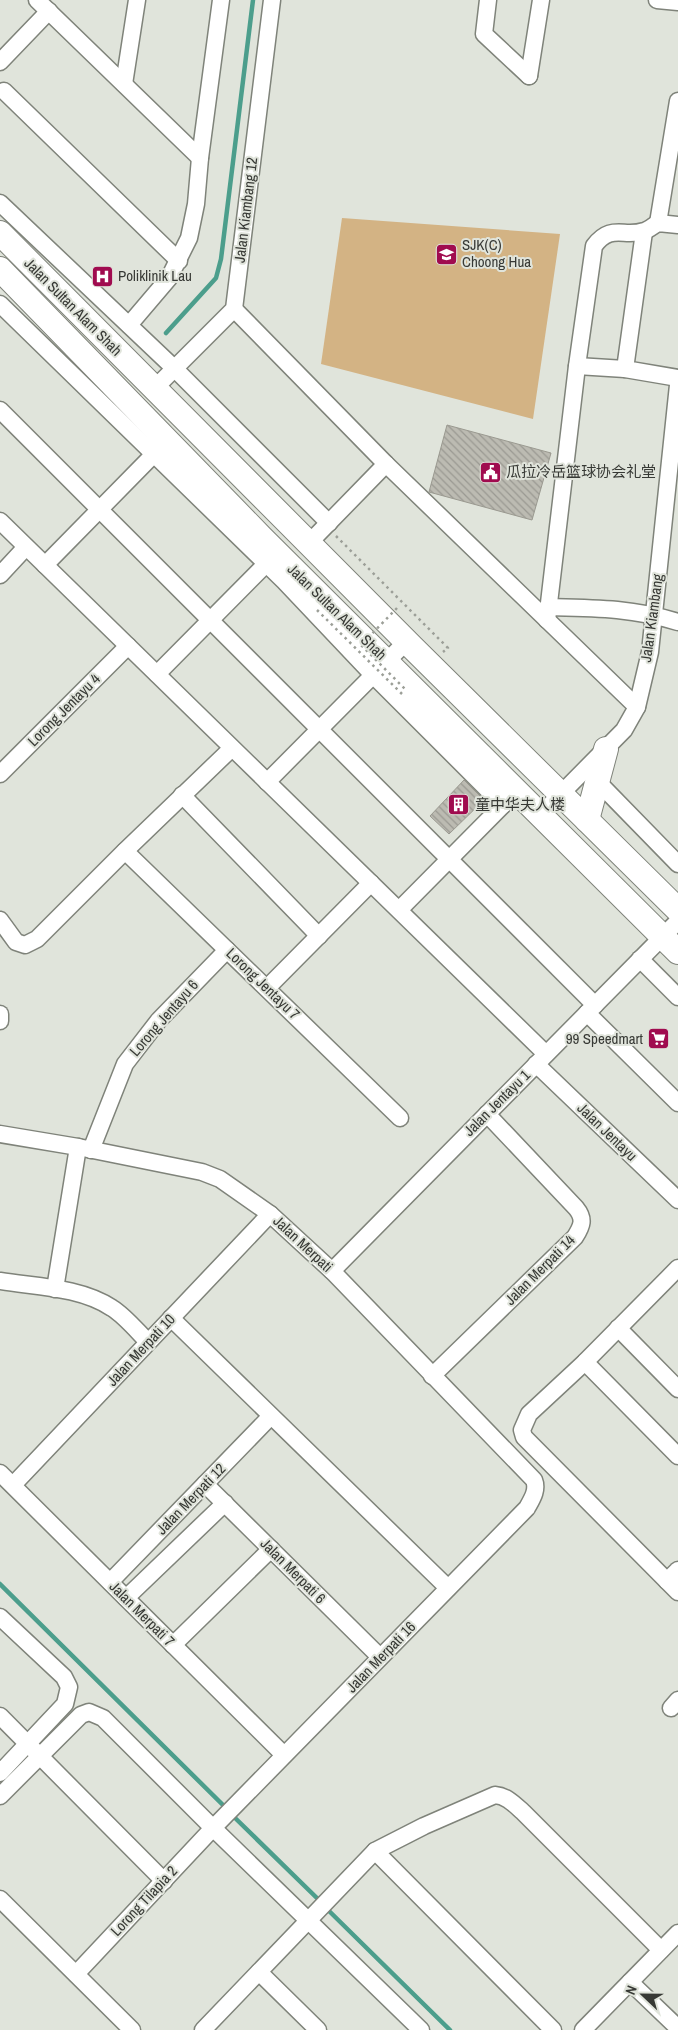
<svg xmlns="http://www.w3.org/2000/svg" width="678" height="2030" viewBox="0 0 678 2030" font-family="'Archivo Narrow','Noto Sans SC',sans-serif">
  <style>
    .pitch { fill: #d3b384 }
    .lines { fill: none; stroke-linecap: round; stroke-linejoin: round }
    .stream { stroke: #4c9e8c; stroke-width: 4.5 }
    .building { fill: url(#building-back-hatch); stroke: #9a9990 }
    .minor-casing { stroke: #7f837a; stroke-width: 19 }
    .highway-casing { stroke: #7f837a; stroke-width: 26 }
    .path { stroke: #9c9f98; stroke-width: 2.5; stroke-dasharray: 2.5 4; stroke-linecap: butt }
    .minor { stroke: #fff; stroke-width: 16 }
    .highway { stroke: #fff; stroke-width: 24 }
    .path-bridge { stroke: #9c9f98; stroke-width: 2.5; stroke-dasharray: 2.5 4; stroke-linecap: butt }
    .labels { text-anchor: middle; stroke-width: 4; stroke-linejoin: round; paint-order: stroke }
    .street-label { font-size: 15px; fill: #373935; stroke: #e0e4db }
    .poi-label { font-size: 15px; fill: #373935; stroke: #e0e4db; text-anchor: start }
  </style>
  <defs>
    <pattern id="building-back-hatch" width="6" height="6" patternUnits="userSpaceOnUse" patternTransform="scale(1.25)"><rect width="6" height="6" fill="#bcbbb2"/><path d="M-1 5l2 2M0 0l6 6M5-1l2 2" fill="none" stroke="#9a9992"/></pattern>
  </defs>
  <rect width="100%" height="100%" fill="#e0e4db"/>
  <path class="pitch" d="M 342,218 L 560,234 L 533,419 L 321,364 Z"/>
  <g class="lines">
    <g class="stream">
      <path d="M 166,333 L 216,278 L 221,259 L 253,0"/>
      <path d="M 0,1584 L 227,1809"/>
      <path d="M 232,1815 L 321,1902"/>
      <path d="M 326,1908 L 450,2030"/>
    </g>
  </g>
  <g class="building">
    <path d="M 447,425 L 551,453 L 532,520 L 429,492 Z"/>
    <path d="M 464,780 L 484,800 L 449,834 L 430,816 Z"/>
  </g>
  <g class="lines">
    <defs>
      <g id="minor">
        <path d="M 37,0 L 200,158"/>
        <path d="M 488,0 L 484,34 L 529,76"/>
        <path d="M 657,0 L 678,2"/>
        <path d="M 0,62 L 49,11"/>
        <path d="M 529,76 L 541,0"/>
        <path d="M 124,84 L 137,0"/>
        <path d="M 4,91 L 179,261"/>
        <path d="M 0,203 L 174,368 L 329,523"/>
        <path d="M 658,223 L 678,101"/>
        <path d="M 644,232 L 625,369 L 678,378"/>
        <path d="M 0,304 L 284,581 L 373,675 L 503,805"/>
        <path d="M 234,309 L 386,464 L 637,707"/>
        <path d="M 129,325 L 169,278 L 189,238 L 196,204 L 200,158 L 221,0"/>
        <path d="M 577,366 L 625,369"/>
        <path d="M 155,388 L 234,309 L 272,0"/>
        <path d="M 0,410 L 595,1005"/>
        <path d="M 0,521 L 546,1054"/>
        <path d="M 309,543 L 386,464"/>
        <path d="M 45,565 L 161,447"/>
        <path d="M 0,575 L 26,547"/>
        <path d="M 548,607 C 595,608 633,608 678,622"/>
        <path d="M 547,620 L 577,366 L 594,246 C 611,223 624,238 644,231 C 649,230 654,225 658,223 L 678,225"/>
        <path d="M 157,674 L 266,564"/>
        <path d="M 0,774 L 128,646"/>
        <path d="M 597,781 L 678,864"/>
        <path d="M 267,782 L 407,641"/>
        <path d="M 182,795 L 319,936"/>
        <path d="M 541,814 L 624,730 L 637,707 L 650,652 L 678,385"/>
        <path d="M 125,851 L 400,1118"/>
        <path d="M 399,910 L 510,798"/>
        <path d="M 0,920 L 16,942 L 25,945 L 37,939 L 125,851 L 232,748"/>
        <path d="M 640,959 L 678,997"/>
        <path d="M 267,988 L 371,883"/>
        <path d="M 587,1013 L 678,1103"/>
        <path d="M 0,1014 L 0,1021"/>
        <path d="M 536,1064 L 678,1200"/>
        <path d="M 0,1134 L 78,1147 L 202,1172 L 220,1179 L 270,1214 L 332,1271 L 534,1480 C 538,1490 532,1499 527,1508 L 213,1828 L 76,1974"/>
        <path d="M 91,1150 L 125,1064 L 159,1020 L 227,950"/>
        <path d="M 678,1268 L 585,1362 L 529,1414 L 522,1430 L 524,1437 L 678,1592"/>
        <path d="M 332,1271 L 678,921"/>
        <path d="M 0,1281 C 37,1287 80,1287 112,1308 C 125,1316 137,1331 148,1342"/>
        <path d="M 55,1289 L 78,1147"/>
        <path d="M 171,1318 L 448,1588"/>
        <path d="M 618,1328 L 678,1389"/>
        <path d="M 585,1362 L 678,1456"/>
        <path d="M 432,1376 L 575,1237 C 582,1226 585,1219 576,1208 L 487,1114"/>
        <path d="M 0,1473 L 284,1755"/>
        <path d="M 205,1484 L 380,1657"/>
        <path d="M 13,1485 L 270,1214"/>
        <path d="M 667,1581 L 678,1570"/>
        <path d="M 110,1582 L 271,1416"/>
        <path d="M 126,1598 L 225,1503"/>
        <path d="M 0,1617 L 64,1677 L 69,1687 L 65,1704 L 0,1773"/>
        <path d="M 173,1645 L 271,1549"/>
        <path d="M 671,1708 L 678,1700"/>
        <path d="M 0,1716 L 164,1881"/>
        <path d="M 0,1796 L 81,1715 L 89,1712 L 103,1718 L 213,1828 L 421,2030"/>
        <path d="M 375,1851 L 553,2030"/>
        <path d="M 0,1899 L 132,2030"/>
        <path d="M 259,1972 L 318,2030"/>
        <path d="M 630,1982 L 678,2028"/>
        <path d="M 203,2030 L 375,1851 L 424,1826 L 495,1795 C 507,1796 514,1804 523,1812 L 661,1950"/>
        <path d="M 583,2030 L 678,1933"/>
      </g>
      <g id="highway">
        <path d="M 0,233 L 412,647 L 678,910"/>
        <path d="M 0,269 L 261,537 L 678,952"/>
        <path d="M 587,820 L 606,749"/>
      </g>
    </defs>
    <use href="#minor" class="minor-casing"/>
    <use href="#highway" class="highway-casing"/>
    <path class="path" d="M 336,536 L 448,648 L 443,652"/>
    <use href="#minor" class="minor"/>
    <use href="#highway" class="highway"/>
    <g class="path-bridge">
      <path d="M 397,608 L 361,645 L 406,690"/>
      <path d="M 317,610 L 402,694"/>
    </g>
  </g>
  <defs>
    <symbol id="school-square" viewBox="-11 -11 22 22"><rect x="-9" y="-9" width="18" height="18" rx="4" fill="#a00b4f" stroke="#e0e4db"/><path d="M0-5L7-2L0 1L-7-2ZM-4 1L0 2.5L4 1V4Q0 6-4 4Z" fill="#fff"/></symbol>
    <symbol id="hospital-square" viewBox="-11 -11 22 22"><rect x="-9" y="-9" width="18" height="18" rx="4" fill="#a00b4f" stroke="#e0e4db"/><path d="M-5-5h3v3.5h4V-5h3V5h-3V1.5h-4V5h-3Z" fill="#fff"/></symbol>
    <symbol id="civic-square" viewBox="-11 -11 22 22"><rect x="-9" y="-9" width="18" height="18" rx="4" fill="#a00b4f" stroke="#e0e4db"/><path d="M-.6-6.5H3V-4.5H.6V-3L4-1V1h2V6H-6V1h2V-1L-.6-3ZM-1.2 2.5V6h2.4V2.5Z" fill="#fff"/></symbol>
    <symbol id="building-square" viewBox="-11 -11 22 22"><rect x="-9" y="-9" width="18" height="18" rx="4" fill="#a00b4f" stroke="#e0e4db"/><path d="M-4-6H4V6H1V3H-1V6H-4ZM-2.5-4.3h1.7v1.8h-1.7ZM.8-4.3h1.7v1.8H.8ZM-2.5-1h1.7V.8h-1.7ZM.8-1h1.7V.8H.8Z" fill="#fff"/></symbol>
    <symbol id="supermarket-square" viewBox="-11 -11 22 22"><rect x="-9" y="-9" width="18" height="18" rx="4" fill="#a00b4f" stroke="#e0e4db"/><path d="M-6-5.5h2.5l.6 2H6L4.5 2H-2.5L-4.4-4H-6ZM-1.5 3.2a1.3 1.3 0 1 0 .1 0ZM3 3.2a1.3 1.3 0 1 0 .1 0Z" fill="#fff"/></symbol>
  </defs>
  <g fill-rule="evenodd">
    <use href="#school-square" x="434" y="242" width="25" height="25"/>
    <use href="#hospital-square" x="90" y="264" width="25" height="25"/>
    <use href="#civic-square" x="478" y="460" width="25" height="25"/>
    <use href="#building-square" x="446" y="792" width="25" height="25"/>
    <use href="#supermarket-square" x="646" y="1026" width="25" height="25"/>
  </g>
  <g class="labels">
    <g class="street-label">
      <text transform="translate(246 210) rotate(-83)" y="5">Jalan Kiambang 12</text>
      <text transform="translate(73 307) rotate(45)" y="5">Jalan Sultan Alam Shah</text>
      <text transform="translate(337 612) rotate(44)" y="5">Jalan Sultan Alam Shah</text>
      <text transform="translate(652 618) rotate(-82)" y="5">Jalan Kiambang</text>
      <text transform="translate(64 710) rotate(-45)" y="5">Lorong Jentayu 4</text>
      <text transform="translate(263 984) rotate(44)" y="5">Lorong Jentayu 7</text>
      <text transform="translate(164 1018) rotate(-49)" y="5">Lorong Jentayu 6</text>
      <text transform="translate(497 1103) rotate(-45)" y="5">Jalan Jentayu 1</text>
      <text transform="translate(607 1132) rotate(44)" y="5">Jalan Jentayu</text>
      <text transform="translate(303 1244) rotate(43)" y="5">Jalan Merpati</text>
      <text transform="translate(540 1270) rotate(-45)" y="5">Jalan Merpati 14</text>
      <text transform="translate(141 1350) rotate(-47)" y="5">Jalan Merpati 10</text>
      <text transform="translate(191 1499) rotate(-46)" y="5">Jalan Merpati 12</text>
      <text transform="translate(293 1571) rotate(45)" y="5">Jalan Merpati 6</text>
      <text transform="translate(142 1614) rotate(45)" y="5">Jalan Merpati 7</text>
      <text transform="translate(381 1657) rotate(-46)" y="5">Jalan Merpati 16</text>
      <text transform="translate(144 1901) rotate(-47)" y="5">Lorong Tilapia 2</text>
    </g>
    <g class="poi-label">
      <text x="462" y="250">SJK(C)<tspan x="462" dy="17">Choong Hua</tspan></text>
      <text x="118" y="281">Poliklinik Lau</text>
      <text x="506" y="477">瓜拉冷岳篮球协会礼堂</text>
      <text x="475" y="810">童中华夫人楼</text>
      <text x="643" y="1044" text-anchor="end">99 Speedmart</text>
    </g>
  </g>
  <g transform="translate(643 1995) rotate(292)" stroke="#e0e4db" stroke-width="4" paint-order="stroke">
  <path d="M0-4L9 19L0 12L-9 19Z" fill="#373935"/>
  <text y="-8" font-size="14" font-weight="bold" text-anchor="middle" fill="#373935">N</text>
  </g>
</svg>
